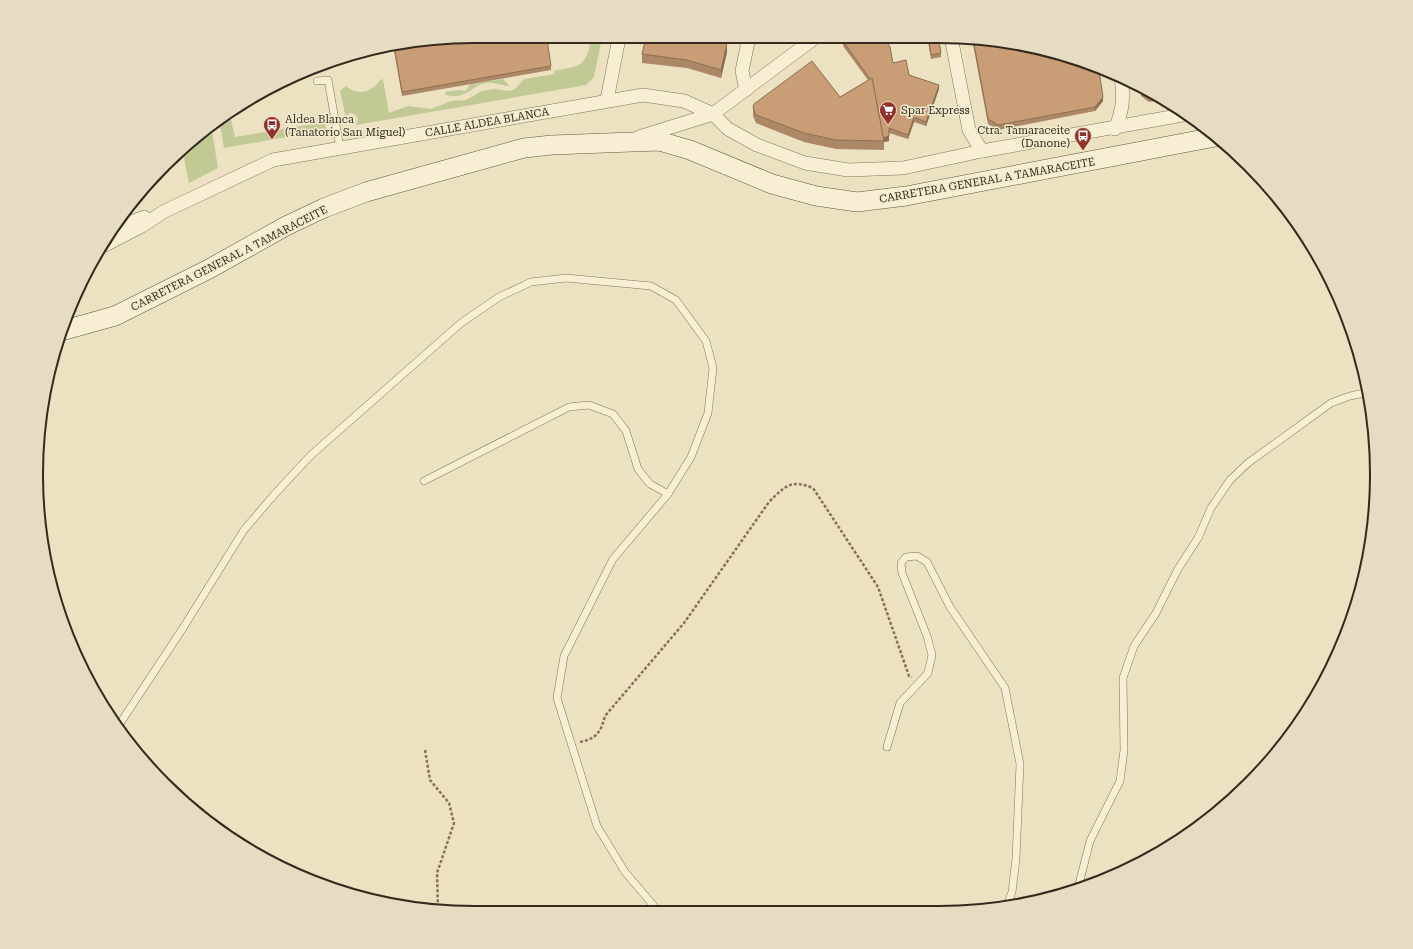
<svg xmlns="http://www.w3.org/2000/svg" width="1413" height="949" viewBox="0 0 1413 949" font-family="'Roboto Serif',serif">
  <style>
    .green { fill: #c1ca95 }
    .lines { fill: none; stroke-linecap: round; stroke-linejoin: round }
    .service-casing { stroke: #857359; stroke-width: 8 }
    .minor-casing { stroke: #857359; stroke-width: 14 }
    .secondary-casing { stroke: #66543c; stroke-width: 20 }
    .path { stroke: #857359; stroke-width: 2.5; stroke-dasharray: 3 2; stroke-linecap: butt }
    .service { stroke: #f7efd3; stroke-width: 7 }
    .minor { stroke: #f7efd3; stroke-width: 13 }
    .secondary { stroke: #f7efd3; stroke-width: 19 }
    .wall { fill: #ad8866 }
    .shaded-wall { fill: #8d6f53 }
    .building { fill: #c99e77; stroke: #8d6f53 }
    .labels { text-anchor: middle; stroke-width: 3; stroke-linejoin: round; paint-order: stroke }
    .poi-label { font-size: 11px; fill: #352a1d; stroke: #f4ebcf; text-anchor: start }
    .street-label { font-size: 11px; fill: #352a1d; stroke: #f4ebcf }
    .rim { fill: none; stroke: #352a1d; stroke-width: 2 }
  </style>
  <rect width="100%" height="100%" fill="#ece1c0"/>
  <g class="green">
    <path d="M 602,38 L 594,77 L 586,85 L 356,125 L 358,119 L 355,114 L 349,113 L 346,118 L 340,91 L 346,86 C 355,94 367,94 376,85 C 379,82 379,80 383,79 L 389,113 L 408,106 L 431,109 L 451,101 L 466,100 L 482,91 L 494,89 L 510,91 L 515,89 L 524,79 L 555,74 L 554,71 C 581,66 586,67 591,39 Z"/>
    <path d="M 503,79 L 510,86 C 502,86 495,82 487,83 C 471,85 467,100 446,95 L 445,92 L 459,90 L 466,91 L 470,84 Z"/>
    <path d="M 221,117 L 222,121 L 231,120 L 235,137 L 325,122 L 326,130 L 224,148 L 219,119 Z"/>
    <path d="M 211,125 L 218,168 L 189,183 L 182,148 Z"/>
  </g>
  <g class="lines">
    <defs>
      <g id="service">
        <path d="M 317,81 L 328,80 L 340,148"/>
        <path d="M 424,481 L 569,407 L 589,405 L 613,414 L 626,431 L 638,469 L 650,484 L 668,494"/>
        <path d="M 119,725 L 183,628 L 244,530 L 273,496 L 310,456 L 461,323 L 499,297 L 531,282 L 566,278 L 651,286 L 676,300 L 706,341 L 713,368 L 708,413 L 691,457 L 668,494 L 613,559 L 564,656 L 557,698 L 597,826 L 625,872 L 660,913"/>
        <path d="M 887,747 L 900,703 L 928,673 L 932,655 L 927,636 L 902,573 L 901,563 L 906,557 L 917,556 L 927,562 L 950,607 L 1005,688 L 1020,764 L 1016,859 L 1012,892 L 1007,906"/>
        <path d="M 1078,888 L 1090,841 L 1120,781 L 1124,750 L 1123,678 L 1134,646 L 1156,613 L 1178,569 L 1198,538 L 1211,508 L 1230,480 L 1248,463 L 1331,403 L 1350,396 L 1369,392"/>
      </g>
      <g id="minor">
        <path d="M 951,37 L 969,130 L 982,151"/>
        <path d="M 746,90 L 742,71 L 749,37"/>
        <path d="M 607,100 L 619,38"/>
        <path d="M 1115,129 C 1123,110 1124,98 1121,77"/>
        <path d="M 639,137 L 713,114 L 816,37"/>
        <path d="M 114,229 L 144,217"/>
        <path d="M 105,245 L 142,226 L 163,212 L 273,160 L 643,95 L 684,101 L 713,114 L 728,129 L 757,145 L 805,163 L 848,170 L 903,168 L 982,151 L 1188,114"/>
      </g>
      <path id="secondary" d="M 61,331 L 115,316 L 209,269 L 286,226 L 324,208 L 366,192 L 524,148 L 552,145 L 659,141 L 690,150 L 772,184 L 816,196 L 857,202 L 906,196 L 1215,137"/>
    </defs>
    <use href="#service" class="service-casing"/>
    <use href="#minor" class="minor-casing"/>
    <use href="#secondary" class="secondary-casing"/>
    <g class="path">
      <path d="M 580,742 C 597,739 601,731 605,716 L 684,623 L 769,502 C 785,486 791,479 813,488 L 878,587 L 909,676 L 912,677"/>
      <path d="M 425,750 L 430,780 L 449,803 L 454,823 L 437,873 L 438,909"/>
    </g>
    <use href="#service" class="service"/>
    <use href="#minor" class="minor"/>
    <use href="#secondary" class="secondary"/>
  </g>
  <g class="wall">
    <path d="M 927,36 L 938,36 L 941,53 L 941,57 L 931,59 Z"/>
    <path d="M 972,39 L 1024,44 L 1103,101 L 1095,111 L 998,130 L 988,124 Z"/>
    <path d="M 417,40 L 551,66 L 551,70 L 402,96 L 393,45 Z"/>
    <path d="M 843,41 L 893,63 L 909,75 L 939,89 L 926,126 L 914,122 L 908,139 L 889,133 L 889,141 L 884,142 L 884,150 L 836,149 L 804,142 L 756,123 L 753,116 L 753,107 L 840,97 L 868,80 L 843,46 Z"/>
    <path d="M 647,42 L 727,52 L 721,78 L 687,68 L 642,63 L 642,54 Z"/>
    <path d="M 1140,85 L 1163,99 L 1149,102 L 1141,96 Z"/>
  </g>
  <g class="shaded-wall">
    <path d="M 727,43 L 727,52 L 721,78 L 721,70 Z"/>
    <path d="M 939,85 L 939,89 L 926,126 L 926,122 Z"/>
    <path d="M 1103,97 L 1103,101 L 1095,111 L 1095,107 Z"/>
    <path d="M 914,117 L 914,122 L 908,139 L 908,135 Z"/>
    <path d="M 889,128 L 889,141 L 884,142 L 882,138 Z"/>
  </g>
  <g class="building">
    <path d="M 882,36 L 890,47 L 893,63 L 906,60 L 909,75 L 939,85 L 926,122 L 914,117 L 908,135 L 889,128 L 889,136 L 883,138 L 872,78 L 870,79 L 843,41 L 849,37 Z"/>
    <path d="M 928,36 L 938,36 L 941,53 L 931,55 Z"/>
    <path d="M 647,38 L 708,38 L 725,41 L 727,43 L 721,70 L 687,60 L 642,54 L 645,41 L 647,42 Z"/>
    <path d="M 547,39 L 551,66 L 402,92 L 394,45 L 417,40 Z"/>
    <path d="M 973,39 L 1024,44 L 1099,70 L 1103,97 L 1095,107 L 998,125 L 988,119 Z"/>
    <path d="M 812,61 L 840,97 L 872,78 L 884,141 L 836,140 L 804,133 L 756,115 L 753,107 L 754,104 Z"/>
    <path d="M 1140,86 L 1158,96 L 1149,98 L 1141,92 Z"/>
  </g>
  <defs>
    <symbol id="supermarket-pin" viewBox="-11 -11 22 30"><path d="M0 17L-7.5 6A9.5 9.5 0 1 1 7.5 6Z" fill="#92302b" stroke="#f4ebcf"/><path d="M-6-5.5h2.5l.6 2H6L4.5 2H-2.5L-4.4-4H-6ZM-1.5 3.2a1.3 1.3 0 1 0 .1 0ZM3 3.2a1.3 1.3 0 1 0 .1 0Z" fill="#fff"/></symbol>
    <symbol id="bus-pin" viewBox="-11 -11 22 30"><path d="M0 17L-7.5 6A9.5 9.5 0 1 1 7.5 6Z" fill="#92302b" stroke="#f4ebcf"/><path d="M-5-6H5V4H4V6H2V4H-2V6H-4V4H-5ZM-3.5-4V0h7V-4ZM-3.5 1.2v1.5H-2V1.2ZM2 1.2v1.5H3.5V1.2Z" fill="#fff"/></symbol>
  </defs>
  <g fill-rule="evenodd">
    <use href="#supermarket-pin" x="878" y="100" width="20" height="27"/>
    <use href="#bus-pin" x="262" y="115" width="20" height="27"/>
    <use href="#bus-pin" x="1073" y="126" width="20" height="27"/>
  </g>
  <g class="labels">
    <g class="poi-label">
      <text x="901" y="114">Spar Express</text>
      <text x="285" y="123">Aldea Blanca<tspan x="285" dy="13">(Tanatorio San Miguel)</tspan></text>
      <text x="1070" y="134" text-anchor="end">Ctra. Tamaraceite<tspan x="1070" dy="13">(Danone)</tspan></text>
    </g>
    <g class="street-label">
      <text transform="translate(487 122) rotate(-10)" y="4">CALLE ALDEA BLANCA</text>
      <text transform="translate(987 180) rotate(-10)" y="4">CARRETERA GENERAL A TAMARACEITE</text>
      <text transform="translate(229 258) rotate(-27)" y="4">CARRETERA GENERAL A TAMARACEITE</text>
    </g>
  </g>
  <path d="M0 0H1413V949H0ZM474 43H939A431 431 0 0 1 1370 474V475A431 431 0 0 1 939 906H474A431 431 0 0 1 43 475V474A431 431 0 0 1 474 43Z" fill="#e5dcc1" fill-rule="evenodd"/>
  <path class="rim" d="M474 43H939A431 431 0 0 1 1370 474V475A431 431 0 0 1 939 906H474A431 431 0 0 1 43 475V474A431 431 0 0 1 474 43Z"/>
</svg>
